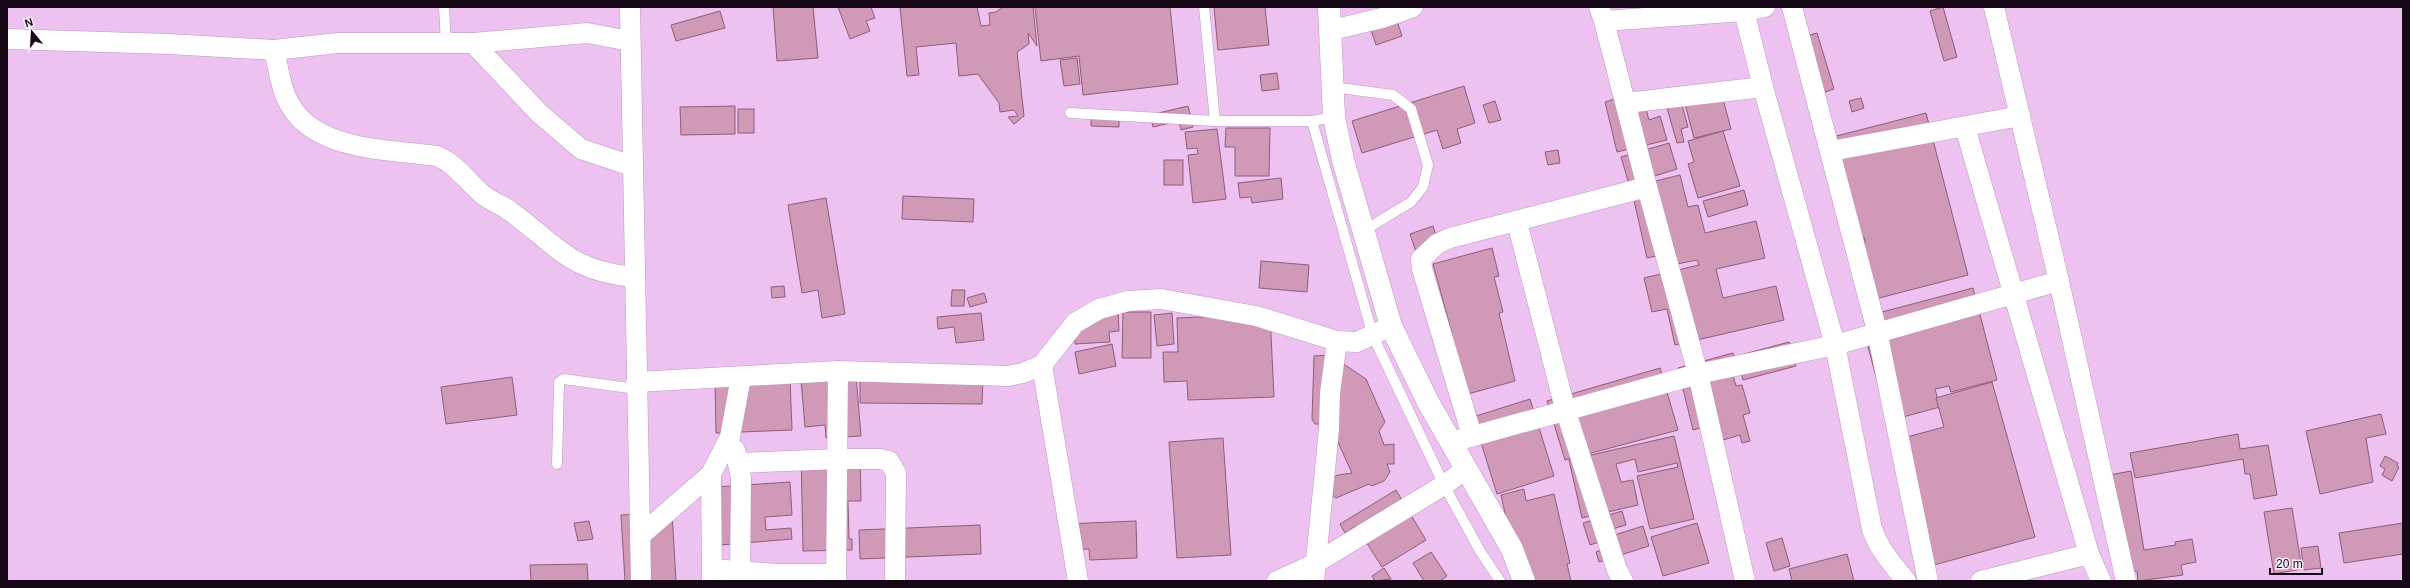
<svg xmlns="http://www.w3.org/2000/svg" width="2410" height="588" viewBox="0 0 2410 588" font-family="Helvetica,sans-serif">
  <style>
    .building { fill: #d199b8; stroke: #8e5b79 }
    .lines { fill: none; stroke-linecap: round; stroke-linejoin: round }
    .service-casing { stroke: #c096c3; stroke-width: 11 }
    .minor-casing { stroke: #c096c3; stroke-width: 21 }
    .primary-casing { stroke: #c096c3; stroke-width: 23 }
    .service { stroke: #fff; stroke-width: 10 }
    .minor { stroke: #fff; stroke-width: 20 }
    .primary { stroke: #fff; stroke-width: 22 }
  </style>
  <rect width="100%" height="100%" fill="#edc2f0"/>
  <g class="building">
    <path d="M 773,7 L 813,7 L 818,58 L 777,61 Z"/>
    <path d="M 838,7 L 871,7 L 875,18 L 866,21 L 870,31 L 850,39 Z"/>
    <path d="M 900,7 L 977,7 L 981,26 L 990,25 L 989,13 L 996,12 L 1003,7 L 1033,7 L 1037,46 L 1028,33 L 1029,44 L 1017,52 L 1024,116 L 1014,124 L 1008,117 L 1018,116 L 1014,110 L 1000,112 L 999,103 L 978,74 L 959,76 L 956,43 L 916,47 L 919,75 L 907,76 Z"/>
    <path d="M 1035,7 L 1170,7 L 1178,84 L 1083,95 L 1079,56 L 1041,61 Z"/>
    <path d="M 1214,7 L 1265,7 L 1269,45 L 1218,50 Z"/>
    <path d="M 1943,7 L 1957,57 L 1944,61 L 1930,11 Z"/>
    <path d="M 720,11 L 725,28 L 676,41 L 671,25 Z"/>
    <path d="M 1397,21 L 1402,36 L 1376,45 L 1371,30 Z"/>
    <path d="M 1817,33 L 1834,89 L 1813,96 L 1796,39 Z"/>
    <path d="M 1077,58 L 1080,84 L 1064,86 L 1060,60 Z"/>
    <path d="M 1277,73 L 1279,89 L 1262,91 L 1260,75 Z"/>
    <path d="M 1719,84 L 1731,129 L 1694,138 L 1682,93 Z"/>
    <path d="M 1464,86 L 1475,123 L 1457,129 L 1461,143 L 1443,149 L 1437,130 L 1362,153 L 1352,121 Z"/>
    <path d="M 1678,90 L 1688,127 L 1681,129 L 1684,142 L 1677,143 L 1663,94 Z"/>
    <path d="M 1641,91 L 1649,120 L 1660,116 L 1667,140 L 1617,152 L 1605,102 Z"/>
    <path d="M 1861,98 L 1864,108 L 1852,112 L 1849,101 Z"/>
    <path d="M 1495,101 L 1501,120 L 1489,123 L 1483,105 Z"/>
    <path d="M 735,106 L 735,134 L 681,135 L 680,107 Z"/>
    <path d="M 1188,106 L 1193,127 L 1181,130 L 1179,121 L 1153,127 L 1150,115 Z"/>
    <rect x="738" y="109" width="16" height="24"/>
    <path d="M 1926,113 L 1968,275 L 1860,303 L 1848,247 L 1865,243 L 1864,237 L 1849,241 L 1817,141 Z"/>
    <path d="M 1091,116 L 1119,117 L 1119,127 L 1091,126 Z"/>
    <path d="M 1226,128 L 1270,128 L 1269,176 L 1235,176 L 1235,147 L 1225,147 Z"/>
    <path d="M 1217,129 L 1226,199 L 1193,203 L 1188,155 L 1198,154 L 1197,148 L 1187,149 L 1185,132 Z"/>
    <path d="M 1723,131 L 1740,186 L 1698,198 L 1688,164 L 1694,162 L 1688,141 Z"/>
    <path d="M 1669,143 L 1677,169 L 1629,184 L 1621,157 Z"/>
    <path d="M 1558,150 L 1560,163 L 1548,165 L 1545,152 Z"/>
    <rect x="1164" y="160" width="19" height="25"/>
    <path d="M 1680,175 L 1688,207 L 1698,205 L 1705,233 L 1756,221 L 1765,258 L 1716,269 L 1723,298 L 1776,286 L 1784,320 L 1675,345 L 1667,309 L 1652,312 L 1644,278 L 1699,265 L 1697,260 L 1677,264 L 1674,252 L 1647,258 L 1631,187 Z"/>
    <path d="M 1281,178 L 1283,199 L 1252,203 L 1251,197 L 1240,198 L 1238,183 Z"/>
    <path d="M 1744,190 L 1748,205 L 1708,217 L 1703,201 Z"/>
    <path d="M 903,196 L 974,199 L 973,222 L 902,219 Z"/>
    <path d="M 826,198 L 845,314 L 822,318 L 818,290 L 802,293 L 788,205 Z"/>
    <path d="M 1433,226 L 1439,244 L 1416,252 L 1410,234 Z"/>
    <path d="M 1492,248 L 1499,276 L 1494,277 L 1503,312 L 1499,313 L 1515,381 L 1464,395 L 1451,330 L 1433,264 Z"/>
    <path d="M 1261,261 L 1309,265 L 1307,292 L 1259,288 Z"/>
    <path d="M 784,286 L 785,297 L 772,298 L 771,287 Z"/>
    <path d="M 1973,288 L 1997,380 L 1951,392 L 1949,386 L 1935,389 L 1940,407 L 1888,421 L 1868,347 L 1871,346 L 1863,317 Z"/>
    <path d="M 952,290 L 965,290 L 964,306 L 951,306 Z"/>
    <path d="M 984,293 L 987,302 L 970,307 L 967,298 Z"/>
    <path d="M 1118,311 L 1119,331 L 1109,332 L 1110,342 L 1075,344 L 1073,313 Z"/>
    <path d="M 1123,312 L 1151,312 L 1151,358 L 1122,358 Z"/>
    <path d="M 981,313 L 984,340 L 956,343 L 954,327 L 938,329 L 937,317 Z"/>
    <path d="M 1172,313 L 1174,344 L 1157,346 L 1154,315 Z"/>
    <path d="M 1270,314 L 1274,397 L 1188,400 L 1187,381 L 1164,382 L 1163,352 L 1178,352 L 1177,318 Z"/>
    <path d="M 1789,342 L 1796,366 L 1743,380 L 1737,356 Z"/>
    <path d="M 1112,344 L 1116,366 L 1079,374 L 1075,352 Z"/>
    <path d="M 1733,353 L 1738,370 L 1732,372 L 1736,386 L 1742,385 L 1750,413 L 1743,415 L 1750,441 L 1742,443 L 1740,435 L 1723,440 L 1719,423 L 1693,430 L 1678,368 Z"/>
    <path d="M 1330,355 L 1366,379 L 1385,422 L 1379,431 L 1384,445 L 1394,444 L 1394,464 L 1387,464 L 1390,472 L 1384,481 L 1372,486 L 1369,484 L 1336,498 L 1318,485 L 1338,475 L 1352,473 L 1332,429 L 1332,424 L 1315,424 L 1312,419 L 1314,356 Z"/>
    <path d="M 1660,368 L 1678,430 L 1565,460 L 1547,401 Z"/>
    <path d="M 856,375 L 861,436 L 826,438 L 825,425 L 805,427 L 801,380 Z"/>
    <path d="M 860,375 L 983,377 L 982,404 L 860,403 Z"/>
    <path d="M 512,377 L 517,415 L 446,424 L 441,387 Z"/>
    <path d="M 790,378 L 792,430 L 716,433 L 715,381 Z"/>
    <path d="M 1992,382 L 2035,537 L 1927,567 L 1892,441 L 1944,427 L 1936,398 Z"/>
    <path d="M 1530,399 L 1554,476 L 1497,494 L 1473,417 Z"/>
    <path d="M 2381,414 L 2386,434 L 2366,438 L 2373,482 L 2320,494 L 2306,431 Z"/>
    <path d="M 2238,434 L 2240,449 L 2268,445 L 2277,495 L 2254,499 L 2250,474 L 2245,474 L 2243,459 L 2135,478 L 2130,453 Z"/>
    <path d="M 1674,436 L 1694,519 L 1650,529 L 1637,476 L 1678,467 L 1677,463 L 1638,472 L 1635,459 L 1616,464 L 1621,482 L 1633,480 L 1638,505 L 1582,518 L 1569,460 Z"/>
    <path d="M 1223,438 L 1231,555 L 1177,558 L 1169,442 Z"/>
    <path d="M 860,451 L 861,501 L 848,501 L 849,539 L 852,539 L 852,550 L 803,551 L 801,452 Z"/>
    <path d="M 2385,456 L 2398,463 L 2397,466 L 2399,467 L 2392,481 L 2382,475 L 2385,469 L 2380,466 Z"/>
    <path d="M 2131,471 L 2144,550 L 2176,545 L 2175,542 L 2192,539 L 2196,562 L 2181,565 L 2183,575 L 2138,581 L 2137,571 L 2121,574 L 2104,476 Z"/>
    <path d="M 790,482 L 792,515 L 765,517 L 766,530 L 791,528 L 792,539 L 720,545 L 716,487 Z"/>
    <path d="M 1524,489 L 1526,501 L 1554,494 L 1570,563 L 1567,564 L 1571,581 L 1526,581 L 1514,530 L 1509,531 L 1501,495 Z"/>
    <path d="M 1396,490 L 1426,540 L 1382,567 L 1356,526 L 1345,533 L 1340,524 Z"/>
    <path d="M 2292,508 L 2302,569 L 2274,574 L 2264,512 Z"/>
    <path d="M 1622,511 L 1626,525 L 1602,532 L 1605,540 L 1590,545 L 1583,523 Z"/>
    <path d="M 672,512 L 676,581 L 625,581 L 621,515 Z"/>
    <path d="M 589,521 L 593,539 L 578,541 L 574,523 Z"/>
    <path d="M 1136,521 L 1137,558 L 1090,560 L 1089,549 L 1064,550 L 1064,524 Z"/>
    <path d="M 1697,523 L 1709,563 L 1663,576 L 1651,537 Z"/>
    <path d="M 2403,523 L 2403,554 L 2344,563 L 2339,533 Z"/>
    <path d="M 980,525 L 981,554 L 860,559 L 859,530 Z"/>
    <path d="M 1643,526 L 1649,546 L 1599,562 L 1596,552 L 1609,548 L 1605,538 Z"/>
    <path d="M 1782,538 L 1790,566 L 1774,571 L 1766,543 Z"/>
    <path d="M 2318,546 L 2321,568 L 2304,570 L 2301,548 Z"/>
    <path d="M 1431,552 L 1447,576 L 1440,581 L 1424,581 L 1413,563 Z"/>
    <path d="M 1847,554 L 1854,581 L 1792,581 L 1789,569 Z"/>
    <path d="M 587,564 L 588,581 L 531,581 L 530,565 Z"/>
    <path d="M 1384,568 L 1391,579 L 1375,581 L 1372,576 Z"/>
  </g>
  <g class="lines">
    <defs>
      <g id="service">
        <path d="M 444,7 L 446,43"/>
        <path d="M 1204,7 L 1215,121"/>
        <path d="M 1332,87 L 1393,95 L 1411,109 L 1428,165 L 1423,187 L 1411,202 L 1363,231"/>
        <path d="M 1070,113 L 1215,121 L 1312,121 L 1334,117"/>
        <path d="M 1312,121 L 1373,336 L 1444,485 L 1480,551 L 1500,581"/>
        <path d="M 557,464 L 559,382 L 564,379 L 636,389"/>
      </g>
      <g id="minor">
        <path d="M 630,7 L 641,581"/>
        <path d="M 1599,7 L 1604,21 L 1647,187"/>
        <path d="M 1743,7 L 1763,87 L 1835,345 L 1872,529 C 1879,550 1893,564 1906,581"/>
        <path d="M 1792,7 L 1877,331 L 1928,581"/>
        <path d="M 1994,7 L 2059,281 L 2126,581"/>
        <path d="M 1604,21 L 1744,11 L 1765,7"/>
        <path d="M 1332,30 L 1382,18 L 1413,7"/>
        <path d="M 7,39 L 169,44 L 274,50 L 338,43 L 473,43 L 587,33 L 630,41"/>
        <path d="M 473,43 L 539,113 L 581,149 L 632,166"/>
        <path d="M 274,50 C 278,65 280,83 286,97 C 309,152 388,149 437,156 C 456,164 466,180 481,193 C 489,201 501,204 510,211 C 558,246 569,271 634,277"/>
        <path d="M 1626,103 L 1763,87"/>
        <path d="M 1965,127 L 2089,554 L 2101,581"/>
        <path d="M 1831,151 L 2020,116"/>
        <path d="M 1517,222 L 1566,412 L 1617,570 L 1623,581"/>
        <path d="M 1042,365 L 1078,581"/>
        <path d="M 636,382 L 838,371 L 1008,376 L 1023,373 L 1042,365 L 1075,323 L 1099,309 L 1128,301 L 1161,299 L 1256,316 L 1337,341 L 1357,342 L 1391,326"/>
        <path d="M 1472,436 L 1422,269 L 1421,259 L 1437,244 L 1450,238 L 1647,187 L 1698,374 L 1745,581"/>
        <path d="M 1459,440 L 1698,374 L 1835,345 L 2059,281"/>
        <path d="M 735,450 L 741,478 L 740,581"/>
        <path d="M 738,463 L 838,459 L 880,459 L 889,461 L 896,473 L 895,581"/>
        <path d="M 711,474 L 712,581"/>
        <path d="M 641,535 L 711,474 L 730,437 L 741,377"/>
        <path d="M 712,569 L 777,574 L 836,574"/>
        <path d="M 836,581 L 838,371"/>
        <path d="M 1277,581 L 1314,564 L 1444,485 L 1466,469"/>
        <path d="M 1314,581 L 1329,429 L 1330,393 L 1337,341"/>
        <path d="M 1981,581 L 2089,554"/>
      </g>
      <path id="primary" d="M 1329,7 L 1334,117 L 1343,160 L 1391,326 L 1428,402 L 1512,549 L 1524,581"/>
    </defs>
    <use href="#service" class="service-casing"/>
    <use href="#minor" class="minor-casing"/>
    <use href="#primary" class="primary-casing"/>
    <use href="#service" class="service"/>
    <use href="#minor" class="minor"/>
    <use href="#primary" class="primary"/>
  </g>
  <rect width="2410" height="588" fill="none" stroke="#160817" stroke-width="16"/>
  <g transform="translate(32 32) rotate(342)" stroke="#fceffd" stroke-width="3" paint-order="stroke">
  <path d="M0-3L7 15L0 10L-7 15Z" fill="#160817"/>
  <text y="-6" font-size="11" font-weight="bold" text-anchor="middle" fill="#160817">N</text>
  </g>
  <path d="M2270 568v6h52v-6" fill="none" stroke="#160817" stroke-width="2"/>
  <text x="2276" y="568" font-size="12" fill="#160817" stroke="#fceffd" stroke-width="3" paint-order="stroke">20 m</text>
</svg>
